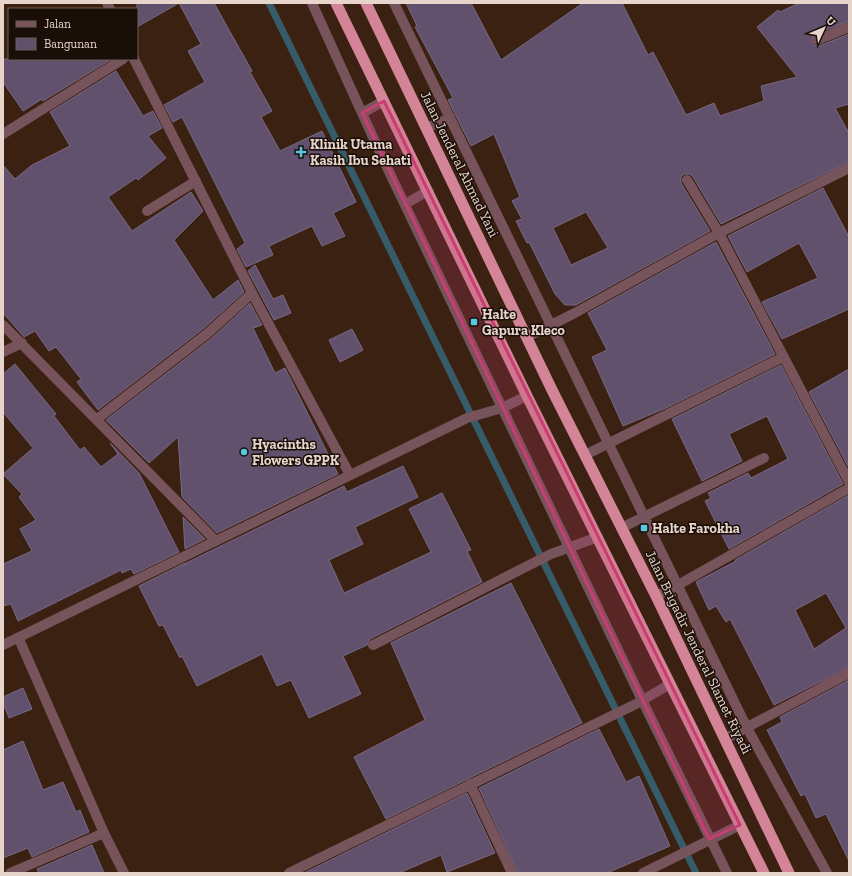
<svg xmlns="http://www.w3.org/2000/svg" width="852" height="876" viewBox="0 0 852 876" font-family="'Zilla Slab',serif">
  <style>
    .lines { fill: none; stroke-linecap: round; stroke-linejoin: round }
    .stream { stroke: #365c69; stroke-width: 7 }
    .building { fill: #61516d; stroke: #786884; fill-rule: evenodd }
    .service { stroke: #77535b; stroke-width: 10 }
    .minor { stroke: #77535b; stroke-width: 10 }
    .trunk { stroke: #d38496; stroke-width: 11 }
    .marked { fill: #c93e72; fill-opacity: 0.2; stroke: #c93e72; stroke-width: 3; stroke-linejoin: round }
    .poi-dot { fill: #59c8e5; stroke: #1a0e08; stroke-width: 1.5 }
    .labels { text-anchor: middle; stroke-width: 3; stroke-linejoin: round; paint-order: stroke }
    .poi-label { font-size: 14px; font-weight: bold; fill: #e7d5cc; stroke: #1a0e08; text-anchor: start }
    .street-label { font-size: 14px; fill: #e7d5cc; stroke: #1a0e08 }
  </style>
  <rect width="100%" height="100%" fill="#3b2112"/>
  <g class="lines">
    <path class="stream" d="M 269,3 L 696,873"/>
  </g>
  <g class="building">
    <path d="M 137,3 L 214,3 L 252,71 L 250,72 L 272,111 L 261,117 L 280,151 L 322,131 L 356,202 L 333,213 L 345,236 L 322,246 L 312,226 L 269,246 L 273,255 L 246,267 L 237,249 L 245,243 L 182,117 L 173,122 L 164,105 L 205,82 L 188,51 L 201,44 L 179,3 L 137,27 Z"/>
    <path d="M 406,3 L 471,3 L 501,60 L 583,3 L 622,3 L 648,55 L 653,52 L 686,115 L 714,103 L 720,116 L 764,101 L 761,86 L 797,77 L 757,27 L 778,10 L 780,12 L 799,3 L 849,3 L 849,21 L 815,34 L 811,40 L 813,45 L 819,46 L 849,34 L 849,104 L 835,108 L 849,133 L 849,162 L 721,224 L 693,177 L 690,174 L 684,174 L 681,177 L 681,183 L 710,231 L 576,305 L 565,305 L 555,294 L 529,242 L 527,243 L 516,221 L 522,219 L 512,201 L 520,197 L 494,134 L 471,146 L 448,100 L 453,98 L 415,27 L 417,26 ZM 586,212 L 608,248 L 571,265 L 553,228 Z"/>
    <path d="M 3,59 L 109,59 L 110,60 L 43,101 L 42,99 L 23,111 L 3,82 Z"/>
    <path d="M 116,71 L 143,116 L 153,111 L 162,128 L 148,136 L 166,158 L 138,180 L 136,178 L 108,197 L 132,231 L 191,192 L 203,211 L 174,240 L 213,300 L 238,280 L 244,292 L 204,328 L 98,410 L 77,382 L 81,379 L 56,347 L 49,351 L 35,331 L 24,337 L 3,313 L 3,165 L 15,179 L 32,165 L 70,146 L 50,112 Z"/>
    <path d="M 823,188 L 849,237 L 849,309 L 782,339 L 762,302 L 818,278 L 799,243 L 747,272 L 728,236 Z"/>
    <path d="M 716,242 L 775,354 L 666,408 L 623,426 L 592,357 L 607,350 L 588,313 Z"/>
    <path d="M 255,265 L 273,299 L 283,295 L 291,313 L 274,320 L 248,271 Z"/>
    <path d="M 250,303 L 262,325 L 253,328 L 275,373 L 285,368 L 338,474 L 217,533 L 182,497 L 178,437 L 149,463 L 106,420 L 212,338 Z"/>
    <path d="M 352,329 L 363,350 L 340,362 L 329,340 Z"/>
    <path d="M 15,364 L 56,414 L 54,416 L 80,450 L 84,447 L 101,467 L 118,454 L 110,443 L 139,473 L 179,552 L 134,574 L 131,569 L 122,573 L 121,570 L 18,621 L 11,604 L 3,606 L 3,564 L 32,551 L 20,529 L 36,520 L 19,497 L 22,494 L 3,474 L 33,448 L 3,412 L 3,374 Z"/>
    <path d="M 781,365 L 843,484 L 729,549 L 705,501 L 711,498 L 708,493 L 748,473 L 751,478 L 788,459 L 767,416 L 729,434 L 742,461 L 702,481 L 672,419 Z"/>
    <path d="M 849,369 L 849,468 L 809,392 Z"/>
    <path d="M 403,466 L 418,497 L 355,527 L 363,544 L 329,560 L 344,593 L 431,552 L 409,509 L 442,493 L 471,550 L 467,551 L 482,582 L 370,639 L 367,645 L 343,656 L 361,694 L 309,718 L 291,680 L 277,686 L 262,654 L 197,686 L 182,656 L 180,658 L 163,625 L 159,626 L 139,586 L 185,563 L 186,566 L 186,563 L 344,486 L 347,492 Z"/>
    <path d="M 849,495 L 849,667 L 774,705 L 730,619 L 726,622 L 716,606 L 709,610 L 696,582 L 736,561 L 735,560 ZM 826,593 L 846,628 L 814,649 L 795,610 Z"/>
    <path d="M 183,517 L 205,539 L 185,549 Z"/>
    <path d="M 511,583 L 582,723 L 386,819 L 354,757 L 425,720 L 391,643 Z"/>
    <path d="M 849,680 L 849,861 L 826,814 L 816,818 L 805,794 L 801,796 L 767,730 L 782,722 L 780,717 Z"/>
    <path d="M 23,688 L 32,709 L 9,718 L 3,703 L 3,697 Z"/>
    <path d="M 599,729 L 626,782 L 639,776 L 670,846 L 607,873 L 518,873 L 479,788 Z"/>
    <path d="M 23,741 L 43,790 L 63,782 L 76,812 L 80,810 L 89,832 L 32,857 L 28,848 L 3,858 L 3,750 Z"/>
    <path d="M 467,793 L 495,853 L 447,872 L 441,855 L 399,873 L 304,873 Z"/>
    <path d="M 92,845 L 104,873 L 39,873 L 37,869 Z"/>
  </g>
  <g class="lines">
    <g class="service">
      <path d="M 621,528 L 764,458"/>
      <path d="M 373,645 L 551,554 L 598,537"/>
    </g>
    <g class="minor">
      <path d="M 107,3 L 110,9"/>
      <path d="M 312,3 L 382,157 L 642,700 L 727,873"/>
      <path d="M 394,3 L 747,728 L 827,873"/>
      <path d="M 817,40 L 849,27"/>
      <path d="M 134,59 L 252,293 L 350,475"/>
      <path d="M 362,113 L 384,101"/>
      <path d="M 426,128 L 450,118"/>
      <path d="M 3,134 L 123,59"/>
      <path d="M 687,180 L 719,233 L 849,482"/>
      <path d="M 405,204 L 428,191"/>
      <path d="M 147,211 L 196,181"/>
      <path d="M 3,325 L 216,541"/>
      <path d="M 527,337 L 575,313 L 719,233 L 849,168"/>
      <path d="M 3,352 L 22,343"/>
      <path d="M 97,419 L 208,333 L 252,293"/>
      <path d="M 585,455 L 783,357"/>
      <path d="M 656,596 L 678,585 L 849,488"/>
      <path d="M 19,639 L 104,833 L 124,873"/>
      <path d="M 3,645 L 467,418 L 502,408 L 527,396"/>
      <path d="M 725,739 L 849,673"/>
      <path d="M 470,784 L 512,873"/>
      <path d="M 10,873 L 104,833"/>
      <path d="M 289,873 L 636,704 L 670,684"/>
      <path d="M 643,873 L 740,825"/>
    </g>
    <g class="trunk">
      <path d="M 336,3 L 527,396 L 764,873"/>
      <path d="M 366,3 L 552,390 L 656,596 L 789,873"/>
    </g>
  </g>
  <path class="marked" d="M 384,101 L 740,825 L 709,839 L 362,113 Z"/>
  <g class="poi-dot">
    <path d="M299 146h4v4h4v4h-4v4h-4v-4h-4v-4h4z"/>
    <rect x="470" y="318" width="8" height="8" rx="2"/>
    <circle cx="244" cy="452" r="4"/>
    <rect x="640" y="524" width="8" height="8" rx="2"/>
  </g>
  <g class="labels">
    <g class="poi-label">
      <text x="310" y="149">Klinik Utama<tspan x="310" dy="16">Kasih Ibu Sehati</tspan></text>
      <text x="482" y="319">Halte<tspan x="482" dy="16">Gapura Kleco</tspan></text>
      <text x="252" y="449">Hyacinths<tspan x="252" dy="16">Flowers GPPK</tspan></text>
      <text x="652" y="533">Halte Farokha</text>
    </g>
    <g class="street-label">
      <text transform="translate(460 164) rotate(64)" y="5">Jalan Jenderal Ahmad Yani</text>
      <text transform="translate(699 652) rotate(64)" y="5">Jalan Brigadir Jenderal Slamet Riyadi</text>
    </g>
  </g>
  <rect width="852" height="876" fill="none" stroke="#e7d5cc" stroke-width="8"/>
  <rect x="8" y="8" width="130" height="52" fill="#1a0e08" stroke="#6c5e56"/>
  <rect x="16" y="21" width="20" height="6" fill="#77535b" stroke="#6c5e56"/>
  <text x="44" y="28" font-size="12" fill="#e7d5cc">Jalan</text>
  <rect x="16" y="38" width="20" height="12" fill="#61516d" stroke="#6c5e56"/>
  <text x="44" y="48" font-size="12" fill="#e7d5cc">Bangunan</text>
  <g transform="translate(824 28) rotate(46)" stroke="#1a0e08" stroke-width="3" paint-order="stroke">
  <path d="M0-3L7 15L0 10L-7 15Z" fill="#e7d5cc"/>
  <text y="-6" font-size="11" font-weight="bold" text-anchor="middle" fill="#e7d5cc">U</text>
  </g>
</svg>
